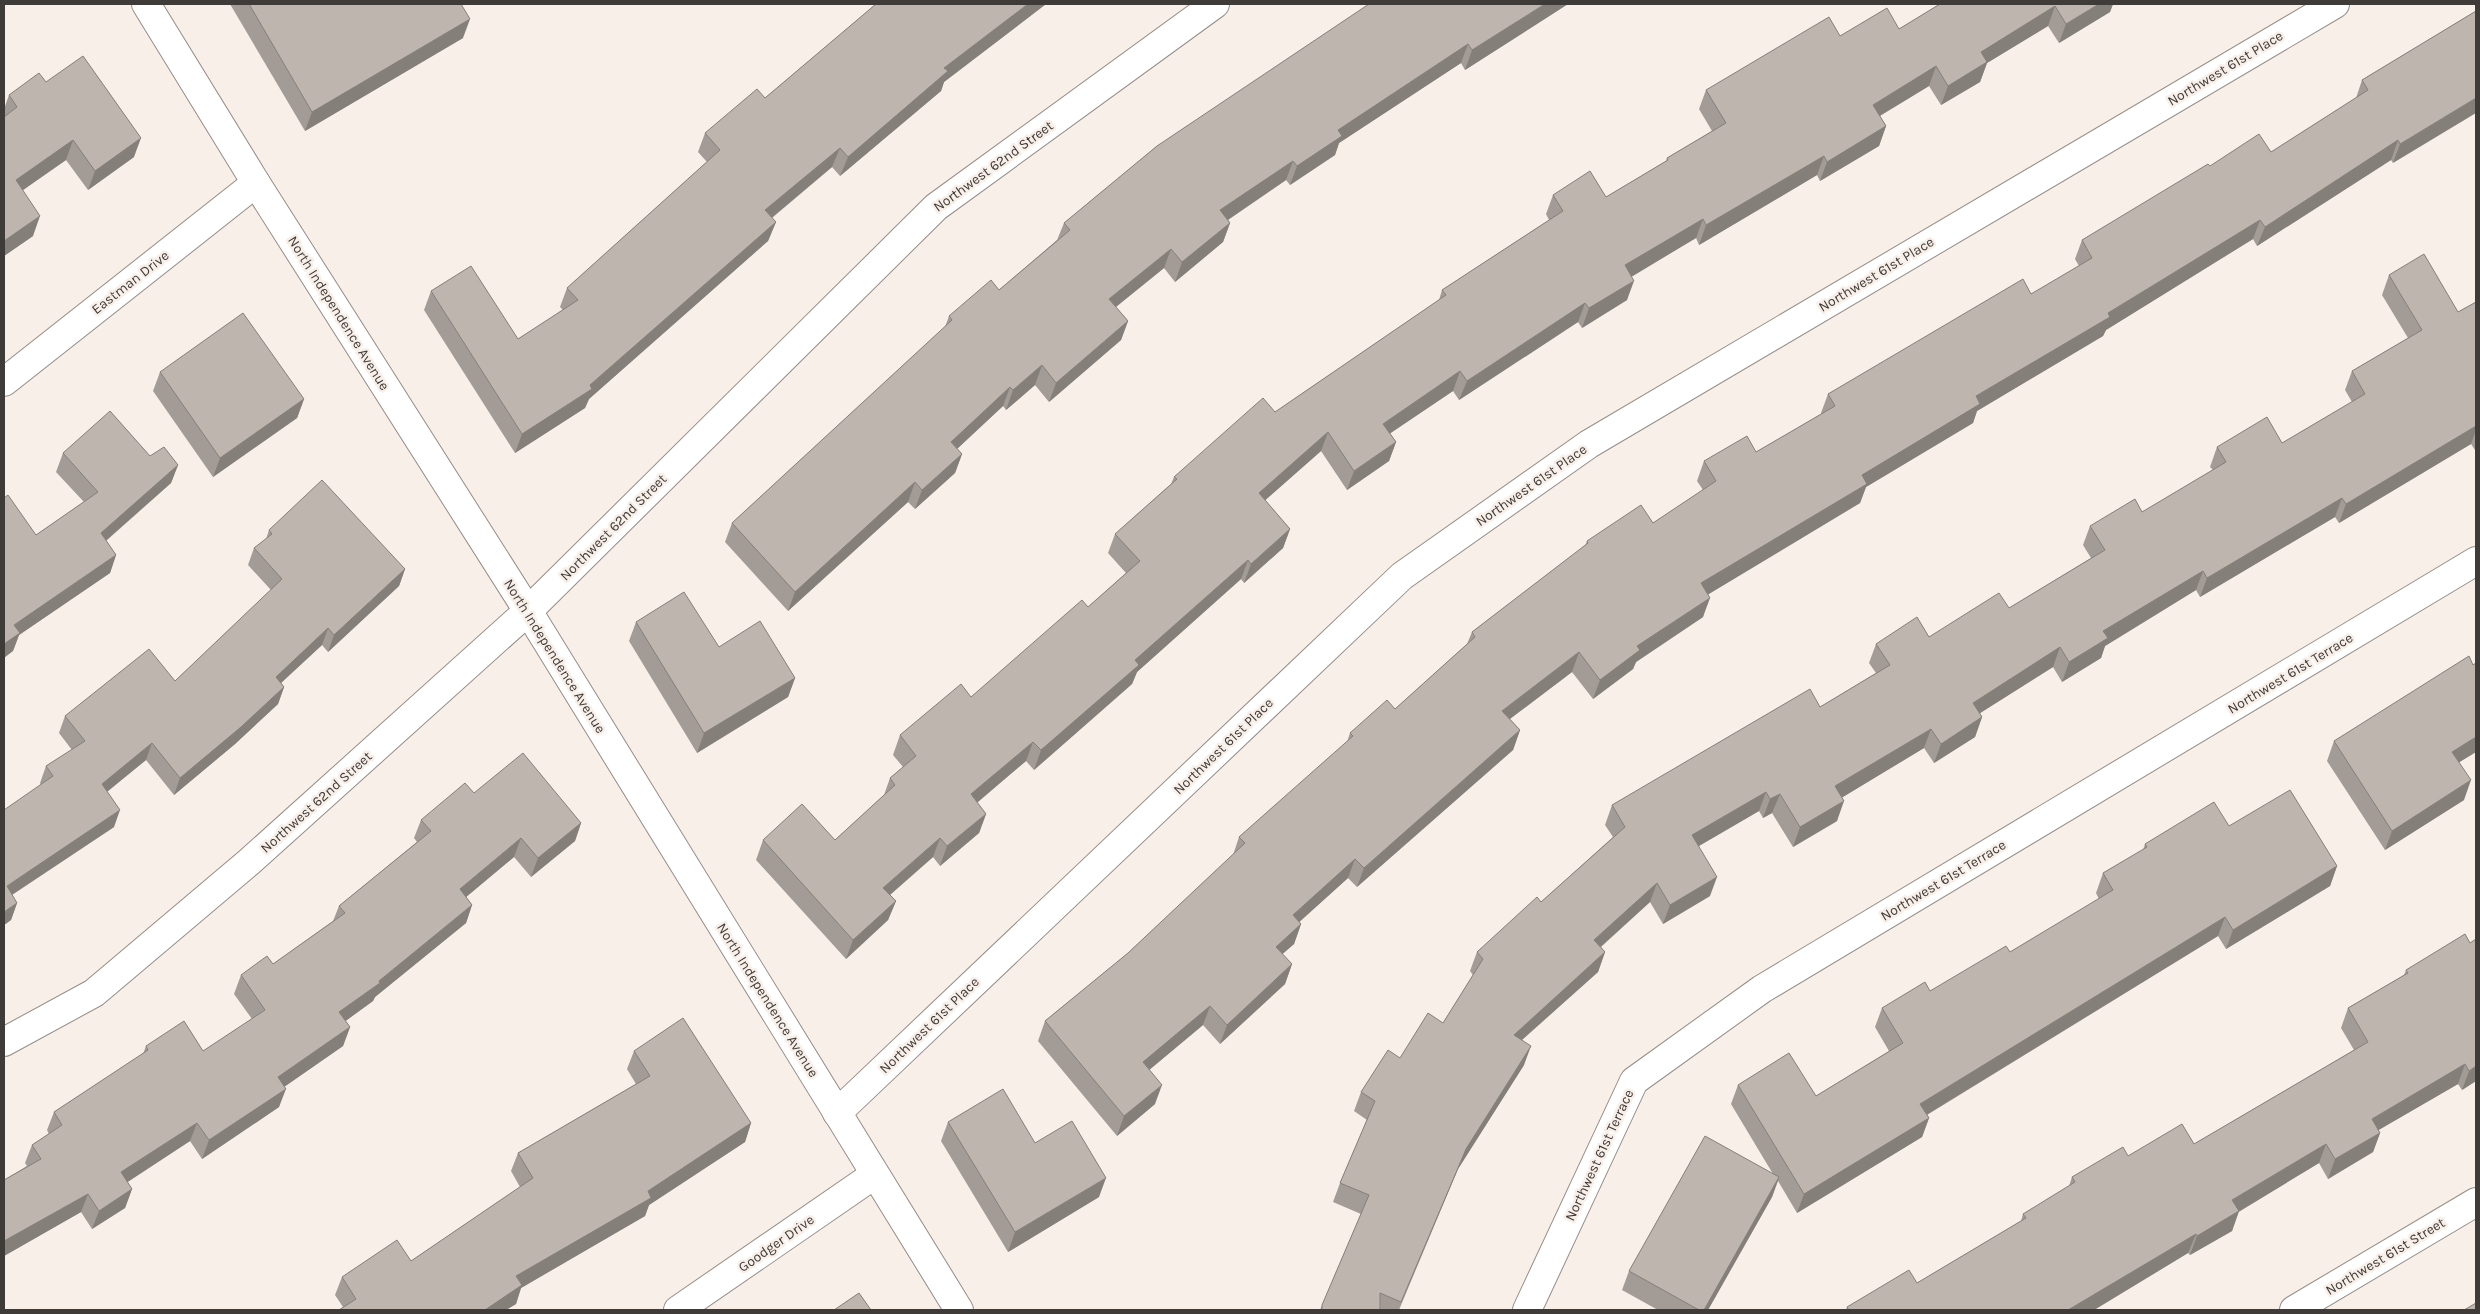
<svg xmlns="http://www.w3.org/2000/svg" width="2480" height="1314" viewBox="0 0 2480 1314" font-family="Karla,sans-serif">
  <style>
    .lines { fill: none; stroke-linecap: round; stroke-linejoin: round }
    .street-casing { stroke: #958d87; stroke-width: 30 }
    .secondary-casing { stroke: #958d87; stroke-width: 30 }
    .street { stroke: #fff; stroke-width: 28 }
    .secondary { stroke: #fff; stroke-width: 28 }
    .wall { fill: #a39c96 }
    .shaded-wall { fill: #857f7a }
    .building { fill: #beb5af; stroke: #857f7a }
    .labels { text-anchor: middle; stroke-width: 5; stroke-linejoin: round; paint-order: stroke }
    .street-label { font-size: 14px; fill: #3e3b38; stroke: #f8efe9 }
  </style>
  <rect width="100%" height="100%" fill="#f8efe9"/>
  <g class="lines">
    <defs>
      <g id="street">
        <path d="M 4,382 L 256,183"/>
        <path d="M 4,1042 L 94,993 L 249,862 L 528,611 L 936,207 L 1215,4"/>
        <path d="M 837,1113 L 1402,576 L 1589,444 L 2335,4"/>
        <path d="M 678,1310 L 874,1175"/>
        <path d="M 1527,1310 L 1634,1081 L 1762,989 L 2476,561"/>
        <path d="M 2294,1310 L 2476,1202"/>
      </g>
      <path id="secondary" d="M 146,4 L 256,183 L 528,611 L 959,1310"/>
    </defs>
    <use href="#street" class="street-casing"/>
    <use href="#secondary" class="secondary-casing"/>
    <use href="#street" class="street"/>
    <use href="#secondary" class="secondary"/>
  </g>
  <g class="wall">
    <path d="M 230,4 L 461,4 L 463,38 L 305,131 Z"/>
    <path d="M 876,4 L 1046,4 L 944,82 L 941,91 L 840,176 L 832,167 L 772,218 L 776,222 L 768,241 L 589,399 L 585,408 L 515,453 L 424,310 L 431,291 L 518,339 L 563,310 L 560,307 L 567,288 L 707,162 L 698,152 L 705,133 L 765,98 Z"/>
    <path d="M 1568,4 L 1465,70 L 1461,63 L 1339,143 L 1335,155 L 1290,185 L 1286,180 L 1228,220 L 1230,223 L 1223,242 L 1175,282 L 1164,268 L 1116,307 L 1128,321 L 1121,340 L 1049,402 L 1035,385 L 1006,410 L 1003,406 L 957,449 L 962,454 L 955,473 L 915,509 L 908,502 L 788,611 L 725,542 L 732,523 L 945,327 L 949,316 L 999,290 L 1057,240 L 1064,223 L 1157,146 Z"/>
    <path d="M 1940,4 L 2113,4 L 2110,12 L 2059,43 L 2048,26 L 1987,63 L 1980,82 L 1941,105 L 1929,86 L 1880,116 L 1886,126 L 1879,146 L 1820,181 L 1817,175 L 1699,245 L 1696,238 L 1631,276 L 1627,300 L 1582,328 L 1578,322 L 1459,400 L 1453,391 L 1390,433 L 1396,442 L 1389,461 L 1347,490 L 1321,451 L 1265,500 L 1290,529 L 1283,548 L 1244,583 L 1241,579 L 1137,672 L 1132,684 L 1034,770 L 1026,761 L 977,802 L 986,814 L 979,833 L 940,866 L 933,857 L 890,895 L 896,901 L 888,920 L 846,959 L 756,860 L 763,840 L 835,840 L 884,795 L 890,778 L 903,767 L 893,755 L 900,735 L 971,697 L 1088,607 L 1126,573 L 1108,553 L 1115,534 L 1171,484 L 1174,477 L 1275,412 L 1439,300 L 1442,290 L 1549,220 L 1546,214 L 1553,195 L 1606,197 L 1666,161 L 1667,158 L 1712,131 L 1699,109 L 1706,90 L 1840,36 L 1899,29 Z"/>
    <path d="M 2476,11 L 2393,163 L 2391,160 L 2257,246 L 2253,239 L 2106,330 L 2103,336 L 1977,411 L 1973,423 L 1866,487 L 1860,503 L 1708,594 L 1703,617 L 1636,662 L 1633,669 L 1593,699 L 1572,672 L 1510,719 L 1520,730 L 1513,750 L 1357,887 L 1348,878 L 1299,922 L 1301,924 L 1294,944 L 1282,954 L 1292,964 L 1285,984 L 1220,1044 L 1203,1025 L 1149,1070 L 1155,1104 L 1117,1136 L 1038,1041 L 1045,1021 L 1128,953 L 1233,855 L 1239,837 L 1347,742 L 1350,733 L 1395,709 L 1467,644 L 1472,632 L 1585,546 L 1587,541 L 1653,523 L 1703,490 L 1697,481 L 1704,461 L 1756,452 L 1821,414 L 1821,413 L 1828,394 L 2031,294 L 2079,266 L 2075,259 L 2082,240 L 2210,166 L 2271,152 L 2356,98 L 2362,80 Z"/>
    <path d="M 46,82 L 134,157 L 88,190 L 66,160 L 22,190 L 33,236 L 4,256 L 4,109 L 9,95 Z"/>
    <path d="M 2389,275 L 2458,312 L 2476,302 L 2476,449 L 2475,450 L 2471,444 L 2339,523 L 2335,517 L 2200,597 L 2196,590 L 2105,646 L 2101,658 L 2062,682 L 2053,667 L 1980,713 L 1982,717 L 1975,737 L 1934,763 L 1924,748 L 1841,798 L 1837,821 L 1793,847 L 1772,813 L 1763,818 L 1759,811 L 1699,846 L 1710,896 L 1663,924 L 1650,902 L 1601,947 L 1605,952 L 1598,972 L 1522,1040 L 1524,1065 L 1458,1169 L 1399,1310 L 1320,1310 L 1361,1214 L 1333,1202 L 1340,1183 L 1367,1120 L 1354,1111 L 1361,1092 L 1400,1058 L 1443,1023 L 1473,975 L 1470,971 L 1477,952 L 1541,902 L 1613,837 L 1605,825 L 1612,805 L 1820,707 L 1876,673 L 1869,663 L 1876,644 L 1929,637 L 2009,608 L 2091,558 L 2083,545 L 2090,526 L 2142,512 L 2213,470 L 2210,467 L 2217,447 L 2282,443 L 2352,402 L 2345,390 L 2352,371 L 2408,338 L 2382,295 Z"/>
    <path d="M 160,372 L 304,399 L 297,418 L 213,477 L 153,391 Z"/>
    <path d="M 63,453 L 150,456 L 178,465 L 171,483 L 106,541 L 116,555 L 110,573 L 19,635 L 13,651 L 36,535 L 84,502 L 56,472 Z"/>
    <path d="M 269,530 L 405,569 L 399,586 L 328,652 L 322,645 L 281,683 L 284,687 L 278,704 L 235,744 L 174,795 L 146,760 L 107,791 L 114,827 L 12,895 L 17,903 L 11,920 L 4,925 L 41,785 L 40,783 L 46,766 L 72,750 L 59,733 L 65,716 L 175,681 L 271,590 L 248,565 L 254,548 L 266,539 Z"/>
    <path d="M 636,622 L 719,647 L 795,678 L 788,697 L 697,753 L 629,641 Z"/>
    <path d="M 2476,663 L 2476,752 L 2459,762 L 2464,800 L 2385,850 L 2327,761 L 2334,741 Z"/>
    <path d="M 474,793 L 581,823 L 575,841 L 531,877 L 514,857 L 466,897 L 472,905 L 466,923 L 375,997 L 373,1001 L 345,1021 L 350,1027 L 343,1046 L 284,1087 L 279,1107 L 202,1159 L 190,1141 L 127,1182 L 132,1189 L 125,1208 L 92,1229 L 81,1212 L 4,1256 L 4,1180 L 27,1166 L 25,1163 L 32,1145 L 49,1134 L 47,1130 L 54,1112 L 143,1054 L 146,1046 L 203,1051 L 252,1019 L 234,994 L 241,975 L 273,964 L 333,921 L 339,906 L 417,842 L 414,838 L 421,820 Z"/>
    <path d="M 2229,826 L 2337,866 L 2330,886 L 2226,949 L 2218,936 L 1927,1115 L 1929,1118 L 1922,1137 L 1797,1213 L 1778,1181 L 1772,1197 L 1708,1310 L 1658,1310 L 1622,1290 L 1629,1271 L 1773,1174 L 1731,1104 L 1738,1085 L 1816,1096 L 1889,1051 L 1875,1027 L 1882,1008 L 1930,991 L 2010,952 L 2099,899 L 2096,893 L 2103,873 L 2143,850 L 2145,844 Z"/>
    <path d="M 2406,970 L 2476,1081 L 2462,1090 L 2458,1084 L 2378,1130 L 2380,1133 L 2373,1152 L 2328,1179 L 2319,1163 L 2239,1211 L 2232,1231 L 2190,1255 L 2188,1253 L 2094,1310 L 1846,1310 L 1847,1307 L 1917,1283 L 2021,1221 L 2023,1214 L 2069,1186 L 2072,1177 L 2128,1156 L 2194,1144 L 2354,1050 L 2341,1028 L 2348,1008 L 2404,975 Z"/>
    <path d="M 634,1051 L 751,1123 L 745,1142 L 649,1205 L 645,1216 L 521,1288 L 516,1304 L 506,1310 L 339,1310 L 343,1307 L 335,1295 L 342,1277 L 411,1261 L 520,1187 L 511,1171 L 518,1153 L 636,1084 L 627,1069 Z"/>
    <path d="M 948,1122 L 1035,1143 L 1099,1197 L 1008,1252 L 941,1141 Z"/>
  </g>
  <g class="shaded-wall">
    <path d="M 1028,4 L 1046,4 L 944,82 L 941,91 L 840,176 L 848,157 L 944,68 Z"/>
    <path d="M 1545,4 L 1568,4 L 1465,70 L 1472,50 Z"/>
    <path d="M 2099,4 L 2113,4 L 2110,12 L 2059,43 L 2066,24 Z"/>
    <path d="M 2055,6 L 2048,26 L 1987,63 L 1980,82 L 1941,105 L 1948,86 L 1981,52 Z"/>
    <path d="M 470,19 L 463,38 L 305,131 L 312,112 Z"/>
    <path d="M 1468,44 L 1461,63 L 1339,143 L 1335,155 L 1290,185 L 1297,166 L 1338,130 Z"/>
    <path d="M 1936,66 L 1929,86 L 1866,124 L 1873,105 Z"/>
    <path d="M 2476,98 L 2476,113 L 2393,163 L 2400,144 Z"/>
    <path d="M 1886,126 L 1879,146 L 1820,181 L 1827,162 Z"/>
    <path d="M 141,138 L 134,157 L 88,190 L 95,171 Z"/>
    <path d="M 73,140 L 66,160 L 9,200 L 16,180 Z"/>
    <path d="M 2398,140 L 2391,160 L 2257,246 L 2265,227 Z"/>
    <path d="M 840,148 L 832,167 L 758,229 L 765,210 Z"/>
    <path d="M 1824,156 L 1817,175 L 1699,245 L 1706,225 Z"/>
    <path d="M 1293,161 L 1286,180 L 1213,230 L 1220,210 Z"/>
    <path d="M 40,216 L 33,236 L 4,256 L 4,241 Z"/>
    <path d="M 1703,219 L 1696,238 L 1618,285 L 1625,265 Z"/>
    <path d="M 2260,220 L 2253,239 L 2106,330 L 2103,336 L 1977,411 L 1973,423 L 1866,487 L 1860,503 L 1694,603 L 1701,583 L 1976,396 L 2108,313 Z"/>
    <path d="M 776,222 L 768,241 L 589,399 L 585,408 L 515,453 L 522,434 L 590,385 Z"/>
    <path d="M 1230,223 L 1223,242 L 1175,282 L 1182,262 Z"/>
    <path d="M 1171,249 L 1164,268 L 1102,318 L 1109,299 Z"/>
    <path d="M 1634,281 L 1627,300 L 1582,328 L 1589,308 Z"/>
    <path d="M 1585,303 L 1578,322 L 1459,400 L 1467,381 Z"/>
    <path d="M 1128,321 L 1121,340 L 1049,402 L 1056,383 Z"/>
    <path d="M 1042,365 L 1035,385 L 1006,410 L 1013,390 Z"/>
    <path d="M 1460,371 L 1453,391 L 1376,443 L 1383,424 Z"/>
    <path d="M 1010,387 L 1003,406 L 944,461 L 951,442 Z"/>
    <path d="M 304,399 L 297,418 L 213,477 L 220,458 Z"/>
    <path d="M 2476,426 L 2476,430 L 2471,444 L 2339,523 L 2346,504 Z"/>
    <path d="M 1328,432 L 1321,451 L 1252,512 L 1259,493 Z"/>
    <path d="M 1396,442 L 1389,461 L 1347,490 L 1354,471 Z"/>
    <path d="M 962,454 L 955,473 L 915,509 L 922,490 Z"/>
    <path d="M 178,465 L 171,483 L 94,551 L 101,533 Z"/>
    <path d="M 915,482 L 908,502 L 788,611 L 795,592 Z"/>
    <path d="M 2342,498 L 2335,517 L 2200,597 L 2207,578 Z"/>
    <path d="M 1290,529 L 1283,548 L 1244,583 L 1251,564 Z"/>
    <path d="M 116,555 L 110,573 L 19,635 L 13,651 L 4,658 L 4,644 L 14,625 Z"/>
    <path d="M 1248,560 L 1241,579 L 1137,672 L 1132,684 L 1034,770 L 1041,750 L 1135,660 Z"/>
    <path d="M 405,569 L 399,586 L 328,652 L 334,635 Z"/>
    <path d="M 2203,571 L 2196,590 L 2105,646 L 2101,658 L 2062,682 L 2069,662 L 2103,631 Z"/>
    <path d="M 1710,598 L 1703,617 L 1636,662 L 1633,669 L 1593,699 L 1600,680 L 1637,646 Z"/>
    <path d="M 328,628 L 322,645 L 269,694 L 276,677 Z"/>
    <path d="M 2060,647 L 2053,667 L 1966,722 L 1973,703 Z"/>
    <path d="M 1579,652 L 1572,672 L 1495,730 L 1502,711 Z"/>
    <path d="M 795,678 L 788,697 L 697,753 L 704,733 Z"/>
    <path d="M 284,687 L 278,704 L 235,744 L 174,795 L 180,778 Z"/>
    <path d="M 1982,717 L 1975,737 L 1934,763 L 1941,744 Z"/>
    <path d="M 1931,729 L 1924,748 L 1828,806 L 1835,786 Z"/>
    <path d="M 1520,730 L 1513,750 L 1357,887 L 1364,868 Z"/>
    <path d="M 2476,737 L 2476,752 L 2445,771 L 2452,752 Z"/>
    <path d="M 1033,742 L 1026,761 L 964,814 L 971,794 Z"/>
    <path d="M 152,743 L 146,760 L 96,801 L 102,784 Z"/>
    <path d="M 2471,780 L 2464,800 L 2385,850 L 2392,831 Z"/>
    <path d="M 1766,792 L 1759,811 L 1685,854 L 1692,835 Z"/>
    <path d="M 1780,794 L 1772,813 L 1763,818 L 1770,799 Z"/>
    <path d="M 1844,801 L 1837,821 L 1793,847 L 1800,827 Z"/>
    <path d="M 120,810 L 114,827 L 4,900 L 7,886 Z"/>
    <path d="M 986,814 L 979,833 L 940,866 L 947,846 Z"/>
    <path d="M 581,823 L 575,841 L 531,877 L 538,858 Z"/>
    <path d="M 521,838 L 514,857 L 453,908 L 460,889 Z"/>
    <path d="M 940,838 L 933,857 L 876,907 L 883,888 Z"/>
    <path d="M 1355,859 L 1348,878 L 1286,934 L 1293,915 Z"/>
    <path d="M 2337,866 L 2330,886 L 2226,949 L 2233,930 Z"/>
    <path d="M 1717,877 L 1710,896 L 1663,924 L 1670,905 Z"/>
    <path d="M 1657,883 L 1650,902 L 1587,959 L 1594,940 Z"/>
    <path d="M 896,901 L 888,920 L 846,959 L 853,940 Z"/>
    <path d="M 17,903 L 11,920 L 4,925 L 4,912 Z"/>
    <path d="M 472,905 L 466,923 L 375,997 L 373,1001 L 332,1031 L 339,1012 L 379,981 Z"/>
    <path d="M 2225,917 L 2218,936 L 1913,1123 L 1920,1104 Z"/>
    <path d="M 1301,924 L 1294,944 L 1269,966 L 1276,947 Z"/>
    <path d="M 1605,952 L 1598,972 L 1506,1054 L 1514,1035 Z"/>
    <path d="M 1292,964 L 1285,984 L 1220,1044 L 1227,1025 Z"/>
    <path d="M 1210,1006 L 1203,1025 L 1136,1081 L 1143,1062 Z"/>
    <path d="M 350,1027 L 343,1046 L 271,1096 L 278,1077 Z"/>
    <path d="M 1531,1046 L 1524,1065 L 1458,1169 L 1398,1310 L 1466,1149 Z"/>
    <path d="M 2465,1064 L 2458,1084 L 2365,1138 L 2372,1119 Z"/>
    <path d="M 2476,1066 L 2476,1081 L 2462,1090 L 2469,1071 Z"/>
    <path d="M 1162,1085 L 1155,1104 L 1117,1136 L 1124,1116 Z"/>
    <path d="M 286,1089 L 279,1107 L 202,1159 L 209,1140 Z"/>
    <path d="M 1929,1118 L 1922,1137 L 1797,1213 L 1804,1194 Z"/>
    <path d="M 197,1123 L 190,1141 L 114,1191 L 121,1172 Z"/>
    <path d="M 751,1123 L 745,1142 L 649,1205 L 645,1216 L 521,1288 L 516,1304 L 506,1310 L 485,1310 L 516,1276 Z"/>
    <path d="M 2380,1133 L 2373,1152 L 2328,1179 L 2335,1159 Z"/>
    <path d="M 2326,1144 L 2319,1163 L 2232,1216 L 2239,1211 L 2232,1231 L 2190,1255 L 2197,1236 L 2232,1200 Z"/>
    <path d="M 1779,1177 L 1772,1197 L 1708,1310 L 1704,1310 Z"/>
    <path d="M 1106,1178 L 1099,1197 L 1008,1252 L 1015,1232 Z"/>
    <path d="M 132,1189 L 125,1208 L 92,1229 L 99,1211 Z"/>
    <path d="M 88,1194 L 81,1212 L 4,1256 L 4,1241 Z"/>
    <path d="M 2196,1234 L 2188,1253 L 2094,1310 L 2068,1310 Z"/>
  </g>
  <g class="building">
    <path d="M 249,4 L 461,4 L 470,19 L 312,112 Z"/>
    <path d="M 876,4 L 1028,4 L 944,68 L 948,71 L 848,157 L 840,148 L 765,210 L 776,222 L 590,385 L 592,389 L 522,434 L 431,291 L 471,266 L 518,339 L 578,300 L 567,288 L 720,150 L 705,133 L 757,89 L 765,98 Z"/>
    <path d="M 1369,4 L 1545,4 L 1472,50 L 1468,44 L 1338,130 L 1342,136 L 1297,166 L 1293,161 L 1220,210 L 1230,223 L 1182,262 L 1171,249 L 1109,299 L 1128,321 L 1056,383 L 1042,365 L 1013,390 L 1010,387 L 951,442 L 962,454 L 922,490 L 915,482 L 795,592 L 732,523 L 952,320 L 949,316 L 991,280 L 999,290 L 1070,230 L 1064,223 L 1157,146 Z"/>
    <path d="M 1940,4 L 2099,4 L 2066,24 L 2055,6 L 1981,52 L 1987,62 L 1948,86 L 1936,66 L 1873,105 L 1886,126 L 1827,162 L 1824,156 L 1706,225 L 1703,219 L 1625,265 L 1634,281 L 1589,308 L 1585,303 L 1467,381 L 1460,371 L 1383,424 L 1396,442 L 1354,471 L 1328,432 L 1259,493 L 1290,529 L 1251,564 L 1248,560 L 1135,660 L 1139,665 L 1041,750 L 1033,742 L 971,794 L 986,814 L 947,846 L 940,838 L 883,888 L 896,901 L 853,940 L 763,840 L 802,804 L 835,840 L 895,785 L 890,778 L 916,756 L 900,735 L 961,684 L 971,697 L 1082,600 L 1088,607 L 1140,561 L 1115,534 L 1177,479 L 1174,477 L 1263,398 L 1275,412 L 1446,295 L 1442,290 L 1563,211 L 1553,195 L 1590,171 L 1606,197 L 1668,160 L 1667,158 L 1726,123 L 1706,90 L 1829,17 L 1840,36 L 1887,8 L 1899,29 Z"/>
    <path d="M 2476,11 L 2476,98 L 2400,144 L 2398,140 L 2265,227 L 2260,220 L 2108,313 L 2110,317 L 1976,396 L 1980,404 L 1862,475 L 1867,484 L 1701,583 L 1710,598 L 1637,646 L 1640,650 L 1600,680 L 1579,652 L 1502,711 L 1520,730 L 1364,868 L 1355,859 L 1293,915 L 1301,924 L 1276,947 L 1292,964 L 1227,1025 L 1210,1006 L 1143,1062 L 1162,1085 L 1124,1116 L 1045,1021 L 1128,953 L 1245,843 L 1239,837 L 1353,736 L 1350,733 L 1387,700 L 1395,709 L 1475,637 L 1472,632 L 1588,543 L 1587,541 L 1641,505 L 1653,523 L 1716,481 L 1704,461 L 1747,436 L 1756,452 L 1835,406 L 1828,394 L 2023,279 L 2031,294 L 2092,258 L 2082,240 L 2208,164 L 2210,166 L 2259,134 L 2271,152 L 2368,90 L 2362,80 Z"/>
    <path d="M 83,56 L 141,138 L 95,171 L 73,140 L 16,180 L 40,216 L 4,241 L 4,117 L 17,107 L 9,95 L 39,73 L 46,82 Z"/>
    <path d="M 2424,254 L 2458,312 L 2476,302 L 2476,426 L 2346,504 L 2342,498 L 2207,578 L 2203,571 L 2103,631 L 2108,638 L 2069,662 L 2060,647 L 1973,703 L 1982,717 L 1941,744 L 1931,729 L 1835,786 L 1844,801 L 1800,827 L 1780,794 L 1770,799 L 1766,792 L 1692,835 L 1717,877 L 1670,905 L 1657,883 L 1594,940 L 1605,952 L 1514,1035 L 1531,1046 L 1466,1149 L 1401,1302 L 1380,1293 L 1380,1310 L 1322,1310 L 1322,1305 L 1369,1195 L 1340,1183 L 1375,1101 L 1361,1092 L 1388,1050 L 1400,1058 L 1428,1013 L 1443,1023 L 1483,959 L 1477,952 L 1537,897 L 1541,902 L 1625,827 L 1612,805 L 1810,689 L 1820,707 L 1890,665 L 1876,644 L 1917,617 L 1929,637 L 1999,593 L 2009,608 L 2105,550 L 2090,526 L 2135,499 L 2142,512 L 2226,462 L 2217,447 L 2267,417 L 2282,443 L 2365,394 L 2352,371 L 2422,330 L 2389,275 Z"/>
    <path d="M 243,313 L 304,399 L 220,458 L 160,372 Z"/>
    <path d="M 110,411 L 150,456 L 164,447 L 178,465 L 101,533 L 116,555 L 14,625 L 20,633 L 4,644 L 4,498 L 8,495 L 36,535 L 98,492 L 63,453 Z"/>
    <path d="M 322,480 L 405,569 L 334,635 L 328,628 L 276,677 L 284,687 L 241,727 L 180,778 L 152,743 L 102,784 L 120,810 L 7,886 L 17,903 L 4,912 L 4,810 L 53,776 L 46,766 L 85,741 L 65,716 L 149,649 L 175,681 L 282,579 L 254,548 L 272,534 L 269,530 Z"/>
    <path d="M 684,592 L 719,647 L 760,621 L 795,678 L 704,733 L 636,622 Z"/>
    <path d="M 2469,656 L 2473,665 L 2476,663 L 2476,737 L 2452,752 L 2471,780 L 2392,831 L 2334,741 Z"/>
    <path d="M 523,753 L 581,823 L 538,858 L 521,838 L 460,889 L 472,905 L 379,981 L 380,983 L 339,1012 L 350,1027 L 278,1077 L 286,1089 L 209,1140 L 197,1123 L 121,1172 L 132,1189 L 99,1211 L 88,1194 L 4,1241 L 4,1180 L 41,1159 L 32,1145 L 62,1125 L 54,1112 L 148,1050 L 146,1046 L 184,1021 L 203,1051 L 265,1010 L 241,975 L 267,956 L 273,964 L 345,913 L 339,906 L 431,831 L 421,820 L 465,783 L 474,793 Z"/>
    <path d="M 2290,790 L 2337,866 L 2233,930 L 2225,917 L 1920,1104 L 1929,1118 L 1804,1194 L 1738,1085 L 1789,1053 L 1816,1096 L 1903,1043 L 1882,1008 L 1925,982 L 1930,991 L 2006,946 L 2010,952 L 2113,890 L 2103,873 L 2147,847 L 2145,844 L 2214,802 L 2229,826 Z"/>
    <path d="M 2465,934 L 2470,943 L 2476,939 L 2476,1066 L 2469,1071 L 2465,1064 L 2372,1119 L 2380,1133 L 2335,1159 L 2326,1144 L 2232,1200 L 2239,1211 L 2197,1236 L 2196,1234 L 2068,1310 L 1849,1310 L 1847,1307 L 1909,1270 L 1917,1283 L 2026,1218 L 2023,1214 L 2075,1182 L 2072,1177 L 2123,1147 L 2128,1156 L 2182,1124 L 2194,1144 L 2368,1042 L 2348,1008 L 2408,973 L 2406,970 Z"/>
    <path d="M 683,1018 L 751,1123 L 648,1191 L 651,1198 L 516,1276 L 522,1285 L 485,1310 L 339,1310 L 356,1299 L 342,1277 L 397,1240 L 411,1261 L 533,1178 L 518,1153 L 650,1076 L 634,1051 Z"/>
    <path d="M 1003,1089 L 1035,1143 L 1072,1121 L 1106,1178 L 1015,1232 L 948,1122 Z"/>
    <path d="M 1705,1136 L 1779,1177 L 1704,1310 L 1699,1310 L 1629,1271 Z"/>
    <path d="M 859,1293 L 871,1310 L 834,1310 Z"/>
    <path d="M 2476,1303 L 2476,1310 L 2464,1310 Z"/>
  </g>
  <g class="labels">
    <g class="street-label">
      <text transform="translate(2225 68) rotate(-31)" y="5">Northwest 61st Place</text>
      <text transform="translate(993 166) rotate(-36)" y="5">Northwest 62nd Street</text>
      <text transform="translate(1876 274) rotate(-31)" y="5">Northwest 61st Place</text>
      <text transform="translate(130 282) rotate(-38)" y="5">Eastman Drive</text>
      <text transform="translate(339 313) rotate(58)" y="5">North Independence Avenue</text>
      <text transform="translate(1531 485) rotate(-35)" y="5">Northwest 61st Place</text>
      <text transform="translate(613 527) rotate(-45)" y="5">Northwest 62nd Street</text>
      <text transform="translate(555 656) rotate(58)" y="5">North Independence Avenue</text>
      <text transform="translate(2290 673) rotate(-31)" y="5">Northwest 61st Terrace</text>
      <text transform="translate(1223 746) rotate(-44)" y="5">Northwest 61st Place</text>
      <text transform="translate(316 802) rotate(-42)" y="5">Northwest 62nd Street</text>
      <text transform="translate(1943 880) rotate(-31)" y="5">Northwest 61st Terrace</text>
      <text transform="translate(768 1000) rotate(58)" y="5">North Independence Avenue</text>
      <text transform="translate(929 1025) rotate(-44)" y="5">Northwest 61st Place</text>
      <text transform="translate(1599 1155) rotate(-65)" y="5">Northwest 61st Terrace</text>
      <text transform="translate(776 1243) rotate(-35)" y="5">Goodger Drive</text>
      <text transform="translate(2385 1256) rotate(-31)" y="5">Northwest 61st Street</text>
    </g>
  </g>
  <rect width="2480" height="1314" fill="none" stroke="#3e3b38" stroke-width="10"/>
</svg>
